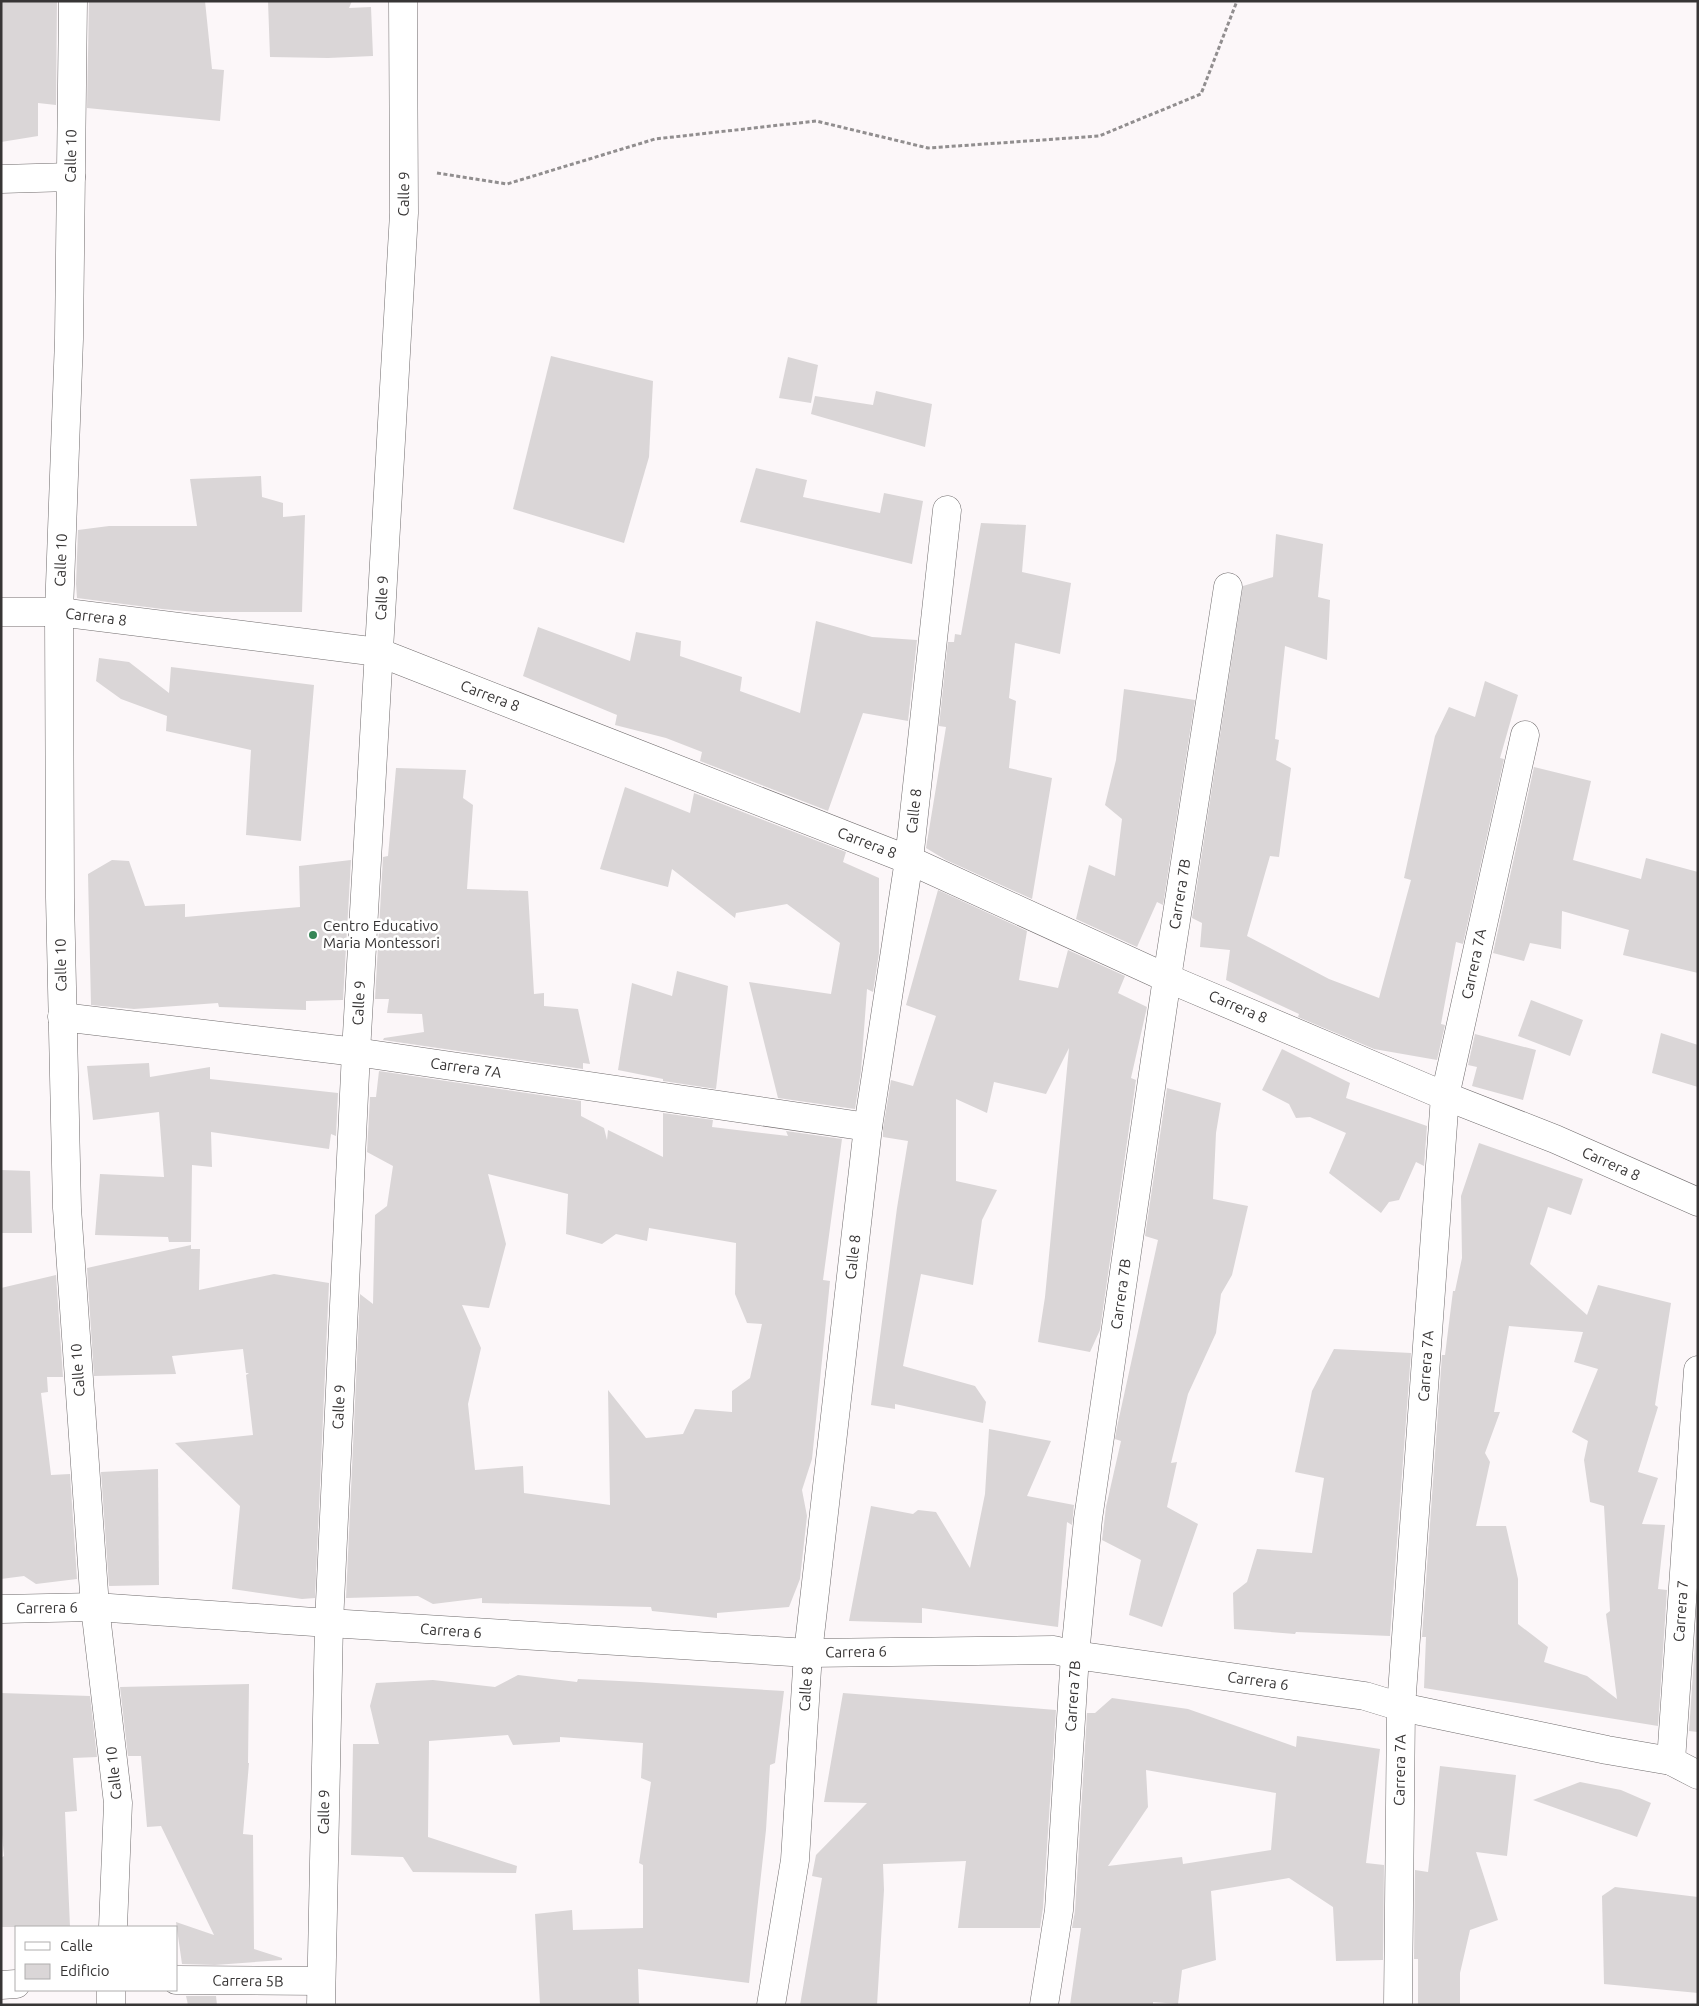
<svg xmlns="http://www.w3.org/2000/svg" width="1699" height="2006" viewBox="0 0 1699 2006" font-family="Ubuntu,sans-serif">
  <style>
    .building { fill: #dad6d7; fill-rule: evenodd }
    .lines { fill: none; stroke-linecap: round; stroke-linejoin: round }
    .minor-casing { stroke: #706c6d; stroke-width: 29 }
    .path { stroke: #918e8f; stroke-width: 3; stroke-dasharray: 4 2.5; stroke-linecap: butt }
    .minor { stroke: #fff; stroke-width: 28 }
    .poi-dot { fill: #368656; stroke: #fff; stroke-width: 2 }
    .labels { text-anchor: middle; stroke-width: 5; stroke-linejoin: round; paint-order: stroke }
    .street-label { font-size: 15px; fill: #373535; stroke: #fff }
    .poi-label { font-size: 15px; fill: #373535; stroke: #fff; text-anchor: start }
  </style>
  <rect width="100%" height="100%" fill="#fcf7f9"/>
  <g class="building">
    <path d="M 1,1 L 57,1 L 56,105 L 38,103 L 38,136 L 1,142 Z"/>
    <path d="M 89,1 L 205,1 L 212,69 L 224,70 L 220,121 L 87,108 Z"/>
    <path d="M 268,1 L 352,1 L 349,8 L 371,7 L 373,56 L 328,58 L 270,57 Z"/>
    <path d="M 551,356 L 653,381 L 649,457 L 624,543 L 513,509 Z"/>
    <path d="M 788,357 L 818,365 L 811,403 L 779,398 Z"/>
    <path d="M 876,391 L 932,404 L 925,447 L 811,414 L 815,396 L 873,405 Z"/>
    <path d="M 756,468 L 807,480 L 803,497 L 880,513 L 884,493 L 923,501 L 912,564 L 740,522 Z"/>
    <path d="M 261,476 L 262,497 L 283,503 L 283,517 L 305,515 L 302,612 L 197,612 L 162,609 L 77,598 L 76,584 L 78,530 L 109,526 L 197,526 L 190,479 Z"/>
    <path d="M 981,523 L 1026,525 L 1022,572 L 1071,583 L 1060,654 L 1015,643 L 1009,698 L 1016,701 L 1009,768 L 1052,778 L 1032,899 L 946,860 L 926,848 L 946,727 L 939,726 L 948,642 L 954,642 L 955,634 L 961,635 Z"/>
    <path d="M 1276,534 L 1323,544 L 1318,597 L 1330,600 L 1327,660 L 1285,646 L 1275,739 L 1279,740 L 1276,760 L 1291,768 L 1279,857 L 1270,856 L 1247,936 L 1329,979 L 1379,998 L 1411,880 L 1404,878 L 1435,736 L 1449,707 L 1475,717 L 1485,681 L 1518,695 L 1500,758 L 1504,759 L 1463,944 L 1456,942 L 1441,1024 L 1445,1025 L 1437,1060 L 1374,1049 L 1298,1017 L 1299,1014 L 1226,980 L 1230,950 L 1200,947 L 1202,923 L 1192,918 L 1243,586 L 1273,577 Z"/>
    <path d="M 816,621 L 872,637 L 917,640 L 908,721 L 863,713 L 828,811 L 700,761 L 702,752 L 666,738 L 615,725 L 617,715 L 523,676 L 538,627 L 630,661 L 636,632 L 681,641 L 680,656 L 742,677 L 740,691 L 800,713 Z"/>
    <path d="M 99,658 L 129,662 L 169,693 L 171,667 L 314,685 L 301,841 L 246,835 L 251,750 L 166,731 L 167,716 L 121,699 L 96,681 Z"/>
    <path d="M 1124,689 L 1195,700 L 1163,905 L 1157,902 L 1137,947 L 1076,919 L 1089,865 L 1115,876 L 1122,819 L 1105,805 L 1116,760 Z"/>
    <path d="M 1534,767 L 1591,781 L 1573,860 L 1641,879 L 1646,858 L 1698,872 L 1698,973 L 1623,955 L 1629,930 L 1562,911 L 1561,949 L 1530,943 L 1524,961 L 1493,953 Z"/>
    <path d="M 396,768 L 466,770 L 463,798 L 473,805 L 467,889 L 528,891 L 534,994 L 544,993 L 544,1006 L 578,1009 L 590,1064 L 583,1063 L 583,1069 L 383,1040 L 384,1038 L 424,1032 L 422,1014 L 387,1013 L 389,999 L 375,999 L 383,857 L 388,856 Z"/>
    <path d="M 625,787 L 690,813 L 694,793 L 846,852 L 843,862 L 879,878 L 879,953 L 873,992 L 867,989 L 861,1071 L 855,1109 L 778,1098 L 749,982 L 831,994 L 840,943 L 787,904 L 736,913 L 735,918 L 672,869 L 668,887 L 600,869 Z"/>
    <path d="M 112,860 L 129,861 L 145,906 L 185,904 L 185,917 L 300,907 L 299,866 L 351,860 L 343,1000 L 306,1001 L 306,1010 L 219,1007 L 218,1003 L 134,1009 L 91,1005 L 88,874 Z"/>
    <path d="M 938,890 L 1027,931 L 1019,980 L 1058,988 L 1068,950 L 1125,976 L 1118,993 L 1147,1007 L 1131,1078 L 1136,1080 L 1100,1330 L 1090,1352 L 1038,1342 L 1045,1297 L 1069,1048 L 1046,1094 L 994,1082 L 987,1113 L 956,1099 L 956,1181 L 997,1190 L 982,1220 L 973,1285 L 921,1274 L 903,1366 L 975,1386 L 986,1402 L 983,1423 L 895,1404 L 895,1409 L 871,1405 L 897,1208 L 908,1141 L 883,1137 L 883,1129 L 891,1080 L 913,1086 L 936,1016 L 906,1005 Z"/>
    <path d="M 677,971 L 728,986 L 716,1089 L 663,1081 L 663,1079 L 618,1070 L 632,983 L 672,996 Z"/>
    <path d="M 1531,1000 L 1583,1020 L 1570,1056 L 1518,1036 Z"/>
    <path d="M 1661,1033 L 1698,1045 L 1698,1087 L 1652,1073 Z"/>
    <path d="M 1475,1034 L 1536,1050 L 1523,1100 L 1472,1086 L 1477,1067 L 1468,1065 Z"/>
    <path d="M 1282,1049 L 1350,1083 L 1346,1098 L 1427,1126 L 1424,1166 L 1416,1162 L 1399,1200 L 1389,1202 L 1381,1213 L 1329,1173 L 1346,1133 L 1310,1117 L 1296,1118 L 1289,1104 L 1262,1090 Z"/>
    <path d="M 149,1063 L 150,1077 L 210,1067 L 210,1079 L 338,1093 L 336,1136 L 331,1134 L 329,1149 L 211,1132 L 212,1167 L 192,1165 L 191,1242 L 169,1242 L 168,1237 L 95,1235 L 100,1174 L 164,1177 L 159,1112 L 93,1120 L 87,1066 Z"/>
    <path d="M 379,1071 L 581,1101 L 581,1116 L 604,1128 L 607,1140 L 608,1130 L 663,1157 L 663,1113 L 713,1120 L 712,1127 L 788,1136 L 786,1131 L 842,1139 L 823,1280 L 830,1281 L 812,1459 L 802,1490 L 807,1516 L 800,1579 L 789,1607 L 717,1613 L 717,1618 L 652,1611 L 651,1607 L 482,1603 L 482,1598 L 433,1604 L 418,1596 L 346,1598 L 360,1294 L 373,1304 L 375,1215 L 387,1206 L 393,1166 L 367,1152 L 370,1097 L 376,1097 ZM 488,1174 L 568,1194 L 566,1234 L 602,1244 L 616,1234 L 647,1241 L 649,1228 L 736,1243 L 735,1294 L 747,1323 L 762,1324 L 750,1378 L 732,1391 L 732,1412 L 695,1409 L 683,1434 L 646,1438 L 608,1390 L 610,1505 L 524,1493 L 523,1466 L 475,1470 L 468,1404 L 481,1348 L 462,1305 L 489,1308 L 506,1244 Z"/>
    <path d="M 1167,1088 L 1221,1103 L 1216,1133 L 1213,1199 L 1248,1206 L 1232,1275 L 1221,1294 L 1216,1333 L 1188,1394 L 1171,1463 L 1177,1462 L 1167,1507 L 1198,1524 L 1162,1627 L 1129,1615 L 1141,1560 L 1102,1540 L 1106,1507 L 1121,1441 L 1115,1439 L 1117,1427 L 1158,1240 L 1145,1236 Z"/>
    <path d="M 1479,1143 L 1583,1179 L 1571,1215 L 1548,1207 L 1530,1264 L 1587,1315 L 1598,1285 L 1671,1303 L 1655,1405 L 1658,1407 L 1638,1472 L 1658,1478 L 1642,1524 L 1665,1525 L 1658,1589 L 1667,1590 L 1658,1726 L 1424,1688 L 1426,1637 L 1422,1637 L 1442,1355 L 1445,1355 L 1453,1291 L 1455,1291 L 1462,1258 L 1461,1196 ZM 1509,1326 L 1583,1332 L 1574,1362 L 1598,1369 L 1572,1432 L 1588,1441 L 1584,1460 L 1590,1502 L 1604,1506 L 1610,1611 L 1606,1614 L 1617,1699 L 1587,1676 L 1544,1662 L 1548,1647 L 1518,1624 L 1518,1579 L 1506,1526 L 1476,1526 L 1490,1462 L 1485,1453 L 1500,1412 L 1494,1412 Z"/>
    <path d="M 1,1170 L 30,1171 L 32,1233 L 1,1233 Z"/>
    <path d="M 191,1245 L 191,1249 L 200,1249 L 199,1290 L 274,1274 L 329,1283 L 315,1598 L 302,1599 L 232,1589 L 240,1506 L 175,1443 L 253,1435 L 246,1375 L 249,1373 L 246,1373 L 243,1349 L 172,1356 L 176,1374 L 94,1376 L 87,1268 Z"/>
    <path d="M 56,1275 L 63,1377 L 47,1377 L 48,1392 L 41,1393 L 51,1475 L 70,1474 L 77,1579 L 36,1584 L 24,1576 L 1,1579 L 1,1288 Z"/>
    <path d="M 1334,1349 L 1411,1353 L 1390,1636 L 1296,1632 L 1295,1634 L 1234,1629 L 1233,1593 L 1247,1582 L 1257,1549 L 1312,1553 L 1324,1478 L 1295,1472 L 1312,1391 Z"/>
    <path d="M 989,1429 L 1051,1441 L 1027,1496 L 1074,1505 L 1072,1525 L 1067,1522 L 1058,1627 L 922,1608 L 922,1623 L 849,1621 L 871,1506 L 913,1514 L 918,1510 L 936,1512 L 970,1568 L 985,1494 Z"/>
    <path d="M 158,1469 L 159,1585 L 109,1586 L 101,1472 Z"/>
    <path d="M 1698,1600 L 1698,1732 L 1689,1731 Z"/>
    <path d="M 518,1675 L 577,1682 L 578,1679 L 640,1682 L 784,1691 L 775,1763 L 770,1765 L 766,1830 L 749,1983 L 638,1969 L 639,2005 L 540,2005 L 535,1914 L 572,1910 L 573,1930 L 643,1928 L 643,1865 L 639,1863 L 651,1782 L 641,1778 L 643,1743 L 560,1737 L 560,1742 L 513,1745 L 508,1735 L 429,1741 L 428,1837 L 517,1866 L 516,1873 L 413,1872 L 403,1857 L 351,1855 L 353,1744 L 379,1744 L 370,1706 L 376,1683 L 433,1680 L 495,1687 Z"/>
    <path d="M 249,1684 L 248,1763 L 249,1763 L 243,1834 L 253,1835 L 254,1949 L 282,1958 L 282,1960 L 215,1965 L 182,1964 L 176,1922 L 214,1935 L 161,1826 L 147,1827 L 141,1756 L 128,1756 L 120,1687 Z"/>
    <path d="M 1,1693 L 90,1696 L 97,1757 L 73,1758 L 77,1811 L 65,1812 L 70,1927 L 1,1927 L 1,1858 L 4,1856 L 1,1824 Z"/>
    <path d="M 843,1693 L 1056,1710 L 1043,1908 L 1040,1928 L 958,1928 L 966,1861 L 883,1864 L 884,1890 L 877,2005 L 800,2005 L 822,1878 L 812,1876 L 816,1855 L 867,1803 L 824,1802 Z"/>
    <path d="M 1112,1698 L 1188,1709 L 1296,1747 L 1297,1736 L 1380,1749 L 1366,1863 L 1384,1865 L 1383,1960 L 1336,1961 L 1333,1907 L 1289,1878 L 1211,1891 L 1216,1960 L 1182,1970 L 1178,2004 L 1153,2002 L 1153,2005 L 1070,2005 L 1081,1928 L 1072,1928 L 1075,1911 L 1087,1713 L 1095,1713 ZM 1146,1770 L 1276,1793 L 1271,1850 L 1183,1864 L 1182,1857 L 1108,1866 L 1148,1807 Z"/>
    <path d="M 1440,1766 L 1516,1775 L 1507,1856 L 1476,1852 L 1498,1920 L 1470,1930 L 1460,1973 L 1460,2005 L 1418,2005 L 1418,1959 L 1414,1959 L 1415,1870 L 1428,1872 Z"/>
    <path d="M 1580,1782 L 1621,1790 L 1651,1803 L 1637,1837 L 1533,1800 Z"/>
    <path d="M 1615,1887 L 1698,1897 L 1698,1993 L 1604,1984 L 1602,1896 Z"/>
    <path d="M 186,1996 L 216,1996 L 217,2005 L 188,2005 Z"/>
  </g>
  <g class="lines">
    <defs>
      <g id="minor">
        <path d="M 73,1 L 69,339 L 59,612 L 60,898 L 67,1208 L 95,1607 L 118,1803 L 113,1927"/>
        <path d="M 1,179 L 71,177"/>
        <path d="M 1,612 L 59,612 L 378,652 L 909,860 L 1167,978 L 1445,1096 L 1555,1139 L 1698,1202"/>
        <path d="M 62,1017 L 356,1052 L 868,1127"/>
        <path d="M 1,1609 L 95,1607 L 329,1623 L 808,1653 L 1054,1650 L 1075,1655 L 1365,1696 L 1401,1707 L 1607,1750 L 1671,1761 L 1698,1775"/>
        <path d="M 1671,1761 L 1698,1370"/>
        <path d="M 176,1980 L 321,1981"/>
        <path d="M 1,1985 L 16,1984"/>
        <path d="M 111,1990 L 111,2005"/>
        <path d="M 321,2005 L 329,1623 L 356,1052 L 404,213 L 403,1"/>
        <path d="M 771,2005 L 795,1860 L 808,1653 L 868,1127 L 909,860 L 947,510"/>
        <path d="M 1044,2005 L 1059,1910 L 1075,1655 L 1088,1519 L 1167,978 L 1228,587"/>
        <path d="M 1398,2005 L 1401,1707 L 1445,1096 L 1525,735"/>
      </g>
    </defs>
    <use href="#minor" class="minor-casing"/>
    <path class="path" d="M 437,173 L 507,184 L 655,139 L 816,121 L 928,148 L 1099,136 L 1201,94 L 1237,1"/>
    <use href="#minor" class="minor"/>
  </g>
  <circle class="poi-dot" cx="313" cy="935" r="5"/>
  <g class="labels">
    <g class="street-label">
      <text transform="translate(71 156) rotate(-89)" y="5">Calle 10</text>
      <text transform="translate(404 194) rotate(-89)" y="5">Calle 9</text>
      <text transform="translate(61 560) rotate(-88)" y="5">Calle 10</text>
      <text transform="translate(382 598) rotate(-87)" y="5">Calle 9</text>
      <text transform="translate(96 617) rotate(7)" y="5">Carrera 8</text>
      <text transform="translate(490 696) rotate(21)" y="5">Carrera 8</text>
      <text transform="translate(914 811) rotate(-84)" y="5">Calle 8</text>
      <text transform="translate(867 843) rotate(21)" y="5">Carrera 8</text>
      <text transform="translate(1180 894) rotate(-81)" y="5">Carrera 7B</text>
      <text transform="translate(1474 964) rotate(-78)" y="5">Carrera 7A</text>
      <text transform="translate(61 965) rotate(-91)" y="5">Calle 10</text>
      <text transform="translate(359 1003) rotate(-87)" y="5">Calle 9</text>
      <text transform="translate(1238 1007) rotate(23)" y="5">Carrera 8</text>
      <text transform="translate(466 1068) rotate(8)" y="5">Carrera 7A</text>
      <text transform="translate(1611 1164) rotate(24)" y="5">Carrera 8</text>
      <text transform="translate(853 1257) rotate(-84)" y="5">Calle 8</text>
      <text transform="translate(1121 1294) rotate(-82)" y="5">Carrera 7B</text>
      <text transform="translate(1426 1366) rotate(-86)" y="5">Carrera 7A</text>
      <text transform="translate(78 1370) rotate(-94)" y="5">Calle 10</text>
      <text transform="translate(339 1407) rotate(-87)" y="5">Calle 9</text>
      <text transform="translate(47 1608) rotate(-1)" y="5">Carrera 6</text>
      <text transform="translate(1681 1611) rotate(-86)" y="5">Carrera 7</text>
      <text transform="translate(451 1631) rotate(4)" y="5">Carrera 6</text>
      <text transform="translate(856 1652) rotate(-1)" y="5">Carrera 6</text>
      <text transform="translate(1258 1681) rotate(8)" y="5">Carrera 6</text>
      <text transform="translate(806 1689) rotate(-86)" y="5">Calle 8</text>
      <text transform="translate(1073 1696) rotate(-86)" y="5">Carrera 7B</text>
      <text transform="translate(1400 1770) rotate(-89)" y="5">Carrera 7A</text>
      <text transform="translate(114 1773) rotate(-96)" y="5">Calle 10</text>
      <text transform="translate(324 1812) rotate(-89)" y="5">Calle 9</text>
      <text transform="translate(248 1981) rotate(1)" y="5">Carrera 5B</text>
    </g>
    <g class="poi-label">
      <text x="323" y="931">Centro Educativo<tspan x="323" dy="17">Maria Montessori</tspan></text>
    </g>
  </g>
  <rect width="1699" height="2006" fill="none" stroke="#373535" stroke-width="5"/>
  <rect x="15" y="1926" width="162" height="65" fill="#ffffff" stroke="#afaeae"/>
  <rect x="25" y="1942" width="25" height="8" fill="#ffffff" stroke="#afaeae"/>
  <text x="60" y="1951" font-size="15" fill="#373535">Calle</text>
  <rect x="25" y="1964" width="25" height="15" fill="#dad6d7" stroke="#afaeae"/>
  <text x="60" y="1976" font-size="15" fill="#373535">Edificio</text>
</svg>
